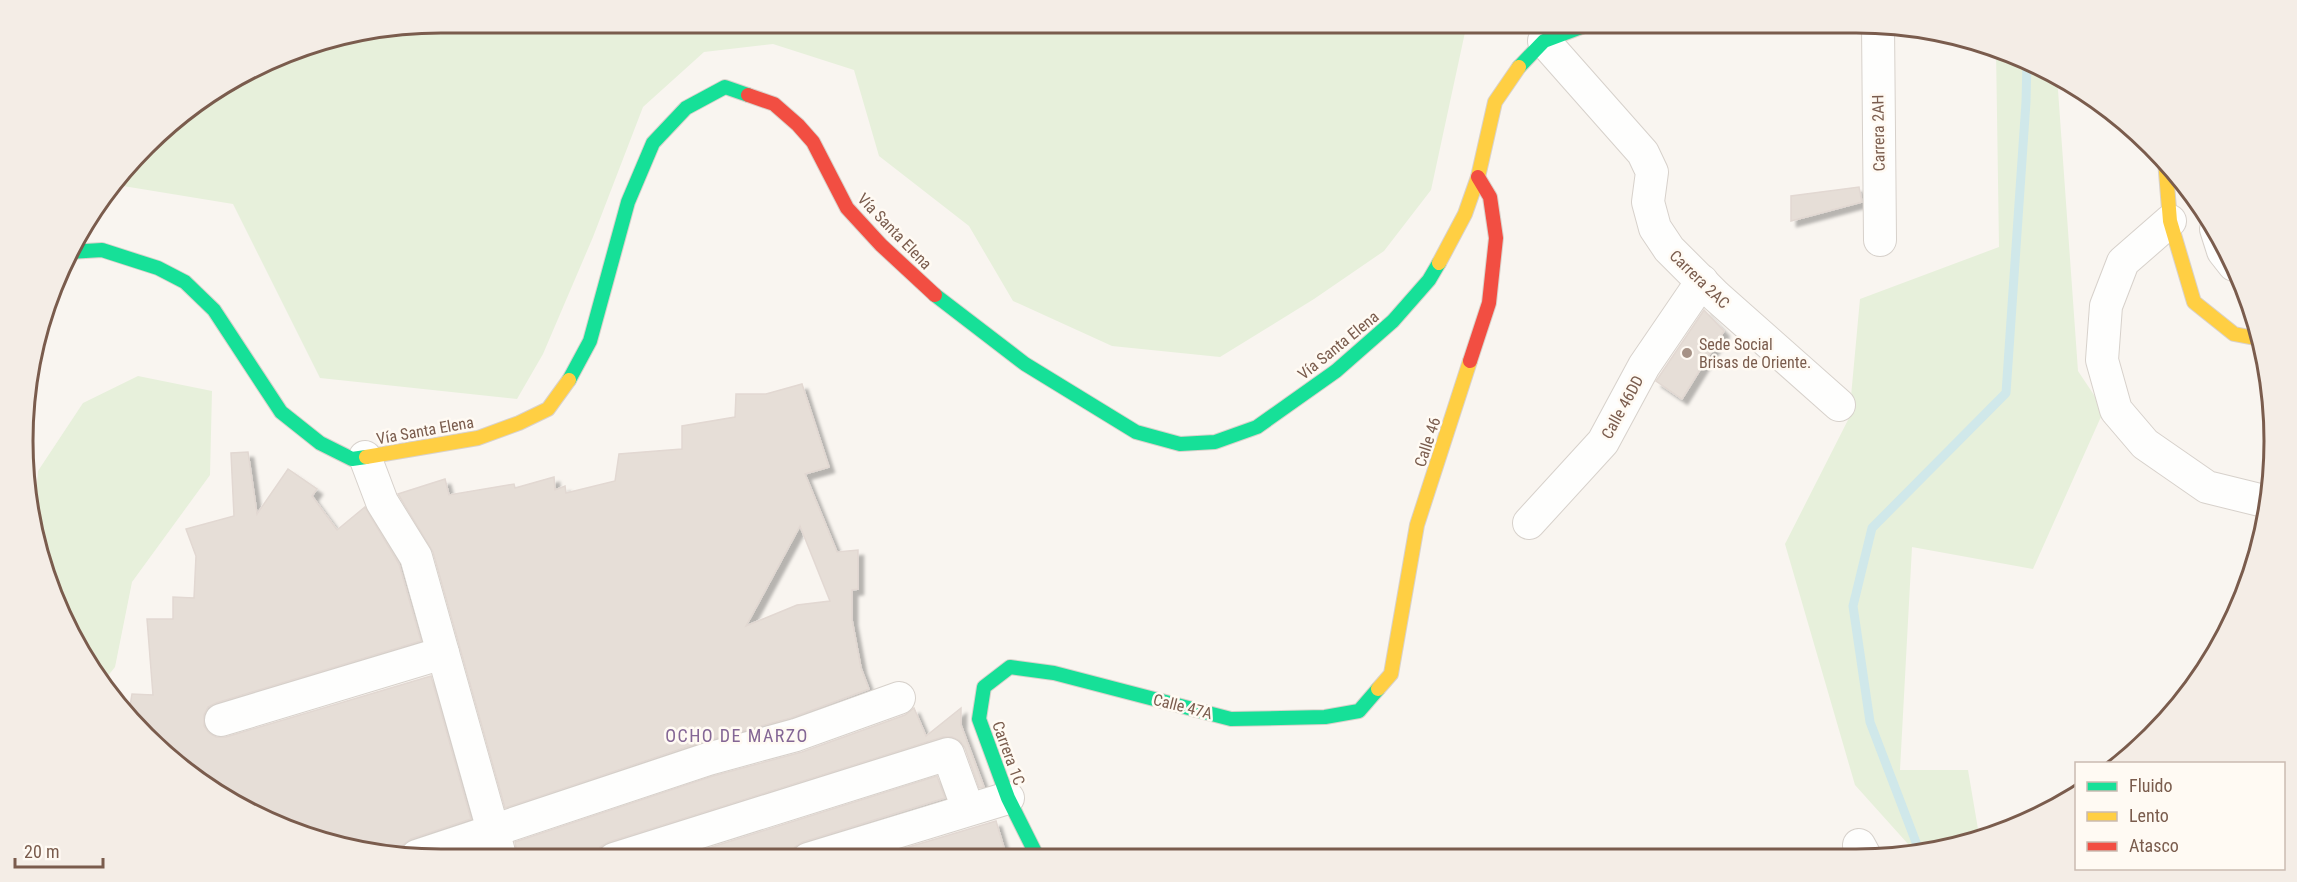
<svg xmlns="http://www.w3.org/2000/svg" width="2297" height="882" viewBox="0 0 2297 882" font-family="'Roboto Condensed',sans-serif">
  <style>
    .green { fill: #e7f0db }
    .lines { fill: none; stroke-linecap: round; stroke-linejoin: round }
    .stream { stroke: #d0e8ea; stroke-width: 9 }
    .building { fill: #e6ded7; stroke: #e2d8d2; stroke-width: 1.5; fill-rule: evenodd; filter: url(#shadow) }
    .street-casing { stroke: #d7d1cb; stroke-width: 34 }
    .fast-casing { stroke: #d9d2cb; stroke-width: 16 }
    .slow-casing { stroke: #d9d2cb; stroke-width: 16 }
    .jam-casing { stroke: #d9d2cb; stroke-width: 16 }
    .street { stroke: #fefefd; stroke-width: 32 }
    .fast { stroke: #16e098; stroke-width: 14 }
    .slow { stroke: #ffcf43; stroke-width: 14 }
    .jam { stroke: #f24e42; stroke-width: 14 }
    .poi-dot { fill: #a69286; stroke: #fffaf3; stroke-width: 2 }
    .labels { text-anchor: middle; stroke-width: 5; stroke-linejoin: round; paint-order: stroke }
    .street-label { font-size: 16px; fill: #7a5c4d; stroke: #fffaf3 }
    .poi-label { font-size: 16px; fill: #7a5c4d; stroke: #fffaf3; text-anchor: start }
    .neighbourhood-label { font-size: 18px; letter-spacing: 1.5px; fill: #846695; stroke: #fffaf3 }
    .rim { fill: none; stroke: #7a5c4d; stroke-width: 3 }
  </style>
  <defs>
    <filter id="shadow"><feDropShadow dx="5.5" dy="5.5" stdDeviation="1.5" flood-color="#0004"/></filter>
  </defs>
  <rect width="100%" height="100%" fill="#f9f5f0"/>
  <g class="green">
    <path d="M 441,23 L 441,22 L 1467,23 L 1431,190 L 1384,251 L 1314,299 L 1220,357 L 1112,346 L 1013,301 L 969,226 L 879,156 L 854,70 L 773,44 L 704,52 L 643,107 L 593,237 L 543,354 L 517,399 L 320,378 L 233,204 L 117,185 L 165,126 L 232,78 L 306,45 Z"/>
    <path d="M 1996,49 L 2041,66 L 2057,76 L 2078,371 L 2104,410 L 2033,569 L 1912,547 L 1900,770 L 1968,770 L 1979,835 L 1917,854 L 1855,785 L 1785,544 L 1849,418 L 1860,299 L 1999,247 Z"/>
    <path d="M 138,376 L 212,391 L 210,475 L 132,582 L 115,667 L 102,683 L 93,673 L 54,601 L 33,531 L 38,471 L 83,403 Z"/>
  </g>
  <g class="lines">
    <path class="stream" d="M 1922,853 L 1917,845 L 1870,722 L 1853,606 L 1872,528 L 2006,393 L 2026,102 L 2027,60"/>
  </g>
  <g class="building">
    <path d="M 1859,187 L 1862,202 L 1791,221 L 1791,196 Z"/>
    <path d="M 1704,310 L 1724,331 L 1682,399 L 1656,381 Z"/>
    <path d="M 802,384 L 829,467 L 805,474 L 837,552 L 858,550 L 858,589 L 852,590 L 852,620 L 861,668 L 869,689 L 791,718 L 702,742 L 505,808 L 433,552 L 398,494 L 445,479 L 449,495 L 514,484 L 515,488 L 554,477 L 555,490 L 565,486 L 566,493 L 615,481 L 619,454 L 682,449 L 682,426 L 735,417 L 736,394 L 766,394 ZM 800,526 L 830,601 L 797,605 L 746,626 Z"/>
    <path d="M 248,452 L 257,514 L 288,469 L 317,489 L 312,496 L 337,530 L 365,507 L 399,564 L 421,641 L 216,703 L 208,707 L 204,715 L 204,726 L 209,733 L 216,737 L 226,737 L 431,676 L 471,819 L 411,839 L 403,845 L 399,854 L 332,845 L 256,816 L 187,773 L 129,712 L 132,694 L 153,695 L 147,619 L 173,619 L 173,597 L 194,598 L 196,556 L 186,529 L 234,516 L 231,453 Z"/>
    <path d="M 914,708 L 926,736 L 961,708 L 961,725 L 984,787 L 979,788 L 965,748 L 960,741 L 952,737 L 943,737 L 609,842 L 600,847 L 597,859 L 518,859 L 515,842 L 713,776 L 802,752 L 905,715 Z"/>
    <path d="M 937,776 L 945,798 L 803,842 L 795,847 L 791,859 L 674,859 Z"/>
    <path d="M 996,821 L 1007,858 L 872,858 Z"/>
  </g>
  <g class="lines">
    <defs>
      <g id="street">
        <path d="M 1878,25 L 1880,240"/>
        <path d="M 1544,41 L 1643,153 L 1652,172 L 1648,202 L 1655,228 L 1669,249 L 1716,296 L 1839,405"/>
        <path d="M 2170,221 L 2123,262 L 2106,306 L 2102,360 L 2116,410 L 2145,444 L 2207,487 L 2268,502"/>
        <path d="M 2216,229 L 2223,251 L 2234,265"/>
        <path d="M 365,457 L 382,502 L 416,557 L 501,859"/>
        <path d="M 1529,523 L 1603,442 L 1644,366 L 1702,281"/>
        <path d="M 221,720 L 443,653"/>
        <path d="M 1859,845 L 1865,856"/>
        <path d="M 417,856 L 708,759 L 796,735 L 899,698"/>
        <path d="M 614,859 L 948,754 L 968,809"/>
        <path d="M 808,859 L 1008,798"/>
      </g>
      <g id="fast">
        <path d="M 1519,67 L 1544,41 L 1584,26 L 1606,22"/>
        <path d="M 69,252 L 102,250 L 158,268 L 185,282 L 214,310 L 281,412 L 320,443 L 352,459 L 366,457"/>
        <path d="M 935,295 L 1025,364 L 1136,432 L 1180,444 L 1215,442 L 1257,427 L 1336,371 L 1393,321 L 1429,280 L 1439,263"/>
        <path d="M 569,380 L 590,341 L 628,202 L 653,143 L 686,108 L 725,87 L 748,95"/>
        <path d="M 1038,858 L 1008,798 L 979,719 L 984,687 L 1010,667 L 1054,673 L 1231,719 L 1325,717 L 1359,711 L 1378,689"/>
      </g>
      <g id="slow">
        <path d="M 2165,160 L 2170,221 L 2194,302 L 2234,334 L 2260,339"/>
        <path d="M 1439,263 L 1465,214 L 1478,177 L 1495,102 L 1519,67"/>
        <path d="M 366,457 L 478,438 L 519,423 L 548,409 L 569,380"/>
        <path d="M 1378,689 L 1391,674 L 1417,525 L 1470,361"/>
      </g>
      <g id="jam">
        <path d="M 748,95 L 774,104 L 798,125 L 813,142 L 847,208 L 881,245 L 935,295"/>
        <path d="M 1470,361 L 1489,303 L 1496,238 L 1490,197 L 1478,177"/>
      </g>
    </defs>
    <use href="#street" class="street-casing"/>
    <use href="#fast" class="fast-casing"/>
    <use href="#slow" class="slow-casing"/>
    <use href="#jam" class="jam-casing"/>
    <use href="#street" class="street"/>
    <use href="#fast" class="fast"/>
    <use href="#slow" class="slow"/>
    <use href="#jam" class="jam"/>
  </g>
  <circle class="poi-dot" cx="1687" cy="353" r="6"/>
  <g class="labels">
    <g class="street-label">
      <text transform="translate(1878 133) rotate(-91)" y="6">Carrera 2AH</text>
      <text transform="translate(895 231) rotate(46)" y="6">Vía Santa Elena</text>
      <text transform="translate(1700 279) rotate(44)" y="6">Carrera 2AC</text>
      <text transform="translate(1338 345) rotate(-39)" y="6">Vía Santa Elena</text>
      <text transform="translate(1622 407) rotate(-61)" y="6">Calle 46DD</text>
      <text transform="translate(425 430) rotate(-10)" y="6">Vía Santa Elena</text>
      <text transform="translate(1427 442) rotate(-72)" y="6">Calle 46</text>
      <text transform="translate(1183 706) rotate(14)" y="6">Calle 47A</text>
      <text transform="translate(1009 753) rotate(70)" y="6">Carrera 1C</text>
    </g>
    <g class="poi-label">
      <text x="1699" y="350">Sede Social<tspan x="1699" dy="18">Brisas de Oriente.</tspan></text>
    </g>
    <g class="neighbourhood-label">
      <text x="737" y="742">OCHO DE MARZO</text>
    </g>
  </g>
  <path d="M0 0H2297V882H0ZM441 33H1856A408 408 0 0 1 2264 441V441A408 408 0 0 1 1856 849H441A408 408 0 0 1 33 441V441A408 408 0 0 1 441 33Z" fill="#f4ede6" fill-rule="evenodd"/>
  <path class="rim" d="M441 33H1856A408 408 0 0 1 2264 441V441A408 408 0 0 1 1856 849H441A408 408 0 0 1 33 441V441A408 408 0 0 1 441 33Z"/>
  <rect x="2075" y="762" width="210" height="108" fill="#fffaf3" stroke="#cabbb1" stroke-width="1.5"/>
  <rect x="2087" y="782" width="30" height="9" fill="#16e098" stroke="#cabbb1" stroke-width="1.5"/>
  <text x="2129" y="792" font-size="18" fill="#7a5c4d">Fluido</text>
  <rect x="2087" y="812" width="30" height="9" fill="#ffcf43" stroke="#cabbb1" stroke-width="1.5"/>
  <text x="2129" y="822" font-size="18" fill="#7a5c4d">Lento</text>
  <rect x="2087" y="842" width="30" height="9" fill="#f24e42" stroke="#cabbb1" stroke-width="1.5"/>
  <text x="2129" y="852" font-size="18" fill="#7a5c4d">Atasco</text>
  <path d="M15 858v9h88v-9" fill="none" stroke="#7a5c4d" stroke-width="3"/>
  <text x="24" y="858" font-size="18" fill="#7a5c4d" stroke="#fffaf3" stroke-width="4.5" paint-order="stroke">20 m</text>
</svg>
